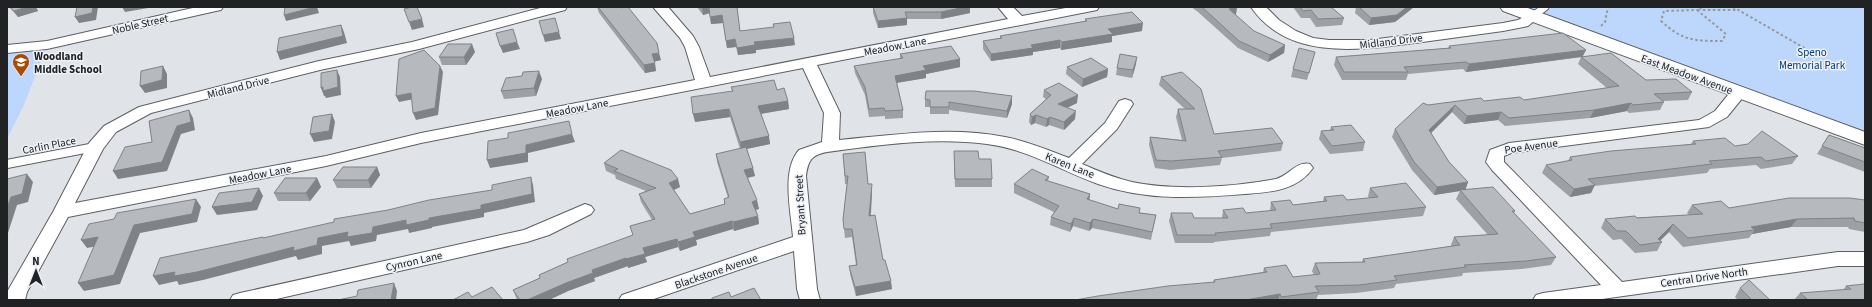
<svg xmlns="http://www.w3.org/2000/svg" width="1872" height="307" viewBox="0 0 1872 307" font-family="'Source Sans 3',sans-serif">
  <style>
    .green { fill: #bdd7fc }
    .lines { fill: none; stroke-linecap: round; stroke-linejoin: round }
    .service-far1-casing { stroke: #5c5f64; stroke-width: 9 }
    .service-casing { stroke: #5c5f64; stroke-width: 10 }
    .minor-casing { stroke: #5c5f64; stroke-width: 2 }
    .tertiary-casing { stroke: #5c5f64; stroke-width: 2 }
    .path { stroke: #94979b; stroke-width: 2; stroke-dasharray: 2.5 2.5; stroke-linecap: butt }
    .service-far1 { stroke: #fff; stroke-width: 7 }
    .service { stroke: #fff; stroke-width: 8 }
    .minor { fill: #fff; fill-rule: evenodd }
    .tertiary { fill: #fff; fill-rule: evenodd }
    .wall { fill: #9da0a4 }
    .shaded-wall { fill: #7f8286 }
    .building { fill: #b6babf; stroke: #7f8286 }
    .labels { text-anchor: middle; stroke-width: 3; stroke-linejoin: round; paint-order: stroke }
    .street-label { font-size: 11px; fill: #212224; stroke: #edf1f6 }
    .park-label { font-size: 11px; fill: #053b7c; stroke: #edf1f6 }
    .poi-label { font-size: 11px; font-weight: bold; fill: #212224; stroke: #edf1f6; text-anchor: start }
  </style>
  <rect width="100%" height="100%" fill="#e0e4e9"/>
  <g class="green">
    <path d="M 1523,7 L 1865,7 L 1865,133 Z"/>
    <path d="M 47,45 L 24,105 L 7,139 L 7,49 Z"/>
  </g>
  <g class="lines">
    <defs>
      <path id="service-far1" d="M 1533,16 L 1545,7"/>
      <path id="service" d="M 7,164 L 95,147"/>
      <g id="minor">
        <path d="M 197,7 L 223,7 L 221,10 L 216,11 L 47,49 L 7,53 L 7,45 L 47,41 Z"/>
        <path d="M 544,7 L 567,7 L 565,10 L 419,49 L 320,70 L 151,113 L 116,132 L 103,149 L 75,203 L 326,156 L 421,133 L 695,80 L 685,47 L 680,38 L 653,7 L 668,7 L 693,36 L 699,47 L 710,77 L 1008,19 L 998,7 L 1013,7 L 1022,16 L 1071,7 L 1099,7 L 1097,10 L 1092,11 L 817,65 L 840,113 L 839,140 C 894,135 950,126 1005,137 C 1027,141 1048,150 1069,158 L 1105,123 L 1119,101 L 1125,99 L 1131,101 L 1133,104 L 1117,129 L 1082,164 C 1098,171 1115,178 1132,182 C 1174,191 1234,187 1276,179 C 1290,175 1296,161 1310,164 L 1313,168 C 1297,191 1270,192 1245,194 C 1195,198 1146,201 1098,184 C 1060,170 1027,149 987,144 C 934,137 879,145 827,152 C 811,155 808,161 806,176 L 817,289 L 820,300 L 800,300 L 797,289 L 794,251 L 651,300 L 619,300 L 622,295 L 793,237 C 791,212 781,170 799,150 L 822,142 L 824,113 L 803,68 L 421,143 L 326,166 L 68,217 L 27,292 L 25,300 L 7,300 L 7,292 L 53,212 L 89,143 L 104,126 L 139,107 L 319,61 L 412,42 Z"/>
        <path d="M 1251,7 L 1266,7 L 1279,20 L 1296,31 L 1313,38 L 1329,40 L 1370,40 L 1503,23 L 1518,20 L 1533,12 L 1538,13 L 1540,16 L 1528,26 L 1503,31 C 1474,35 1444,39 1415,43 C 1359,50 1288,61 1251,7 Z"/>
        <path d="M 1738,88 L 1744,90 L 1746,93 L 1744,96 L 1727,117 L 1709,127 L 1511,153 L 1504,156 L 1504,162 L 1622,282 L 1838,252 L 1865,252 L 1865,266 L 1838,266 L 1595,300 L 1533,300 L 1536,295 L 1543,293 L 1601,285 L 1492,170 L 1486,162 L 1490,150 L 1509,143 L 1699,120 L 1715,111 L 1732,90 Z"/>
        <path d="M 585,204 L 591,206 L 594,210 L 591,214 L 549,235 L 527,242 L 272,300 L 230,300 L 233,295 L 240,293 L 524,230 Z"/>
      </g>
      <path id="tertiary" d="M 1500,7 L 1525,7 L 1865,132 L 1865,145 L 1503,11 Z"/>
    </defs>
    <use href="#service-far1" class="service-far1-casing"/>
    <use href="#service" class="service-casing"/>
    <use href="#minor" class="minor-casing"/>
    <use href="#tertiary" class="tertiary-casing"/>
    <g class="path">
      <path d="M 1700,7 L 1701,10 L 1739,10"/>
      <path d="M 1733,7 L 1815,54"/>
      <path d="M 1697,10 L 1726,34 L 1722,41 C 1694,41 1683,41 1661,21 L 1664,11 Z"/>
      <path d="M 1697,10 L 1701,10"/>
      <path d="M 1601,26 L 1605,22 L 1608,7"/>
    </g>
    <use href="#service-far1" class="service-far1"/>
    <use href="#service" class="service"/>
    <use href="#minor" class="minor"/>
    <use href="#tertiary" class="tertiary"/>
  </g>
  <g class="wall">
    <path d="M 9,7 L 36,7 L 38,11 L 18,17 Z"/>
    <path d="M 597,7 L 620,7 L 661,60 L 654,61 L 656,71 L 645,73 L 599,13 Z"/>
    <path d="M 697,7 L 737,7 L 740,31 L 795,45 L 756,50 L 756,53 L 738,55 L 736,47 L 727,48 L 723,23 L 711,24 L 710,13 L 703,15 Z"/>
    <path d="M 873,7 L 970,7 L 970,13 L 941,19 L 907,19 L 907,25 L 878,28 L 873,13 Z"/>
    <path d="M 1191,7 L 1237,7 L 1236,14 L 1235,15 L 1254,31 L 1285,45 L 1284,53 L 1268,62 L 1238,48 L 1198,12 Z"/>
    <path d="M 1293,7 L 1331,7 L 1344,18 L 1342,25 L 1316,27 L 1310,18 L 1301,18 Z"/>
    <path d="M 1356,7 L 1414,7 L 1395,22 L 1369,25 L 1355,13 Z"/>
    <path d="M 1085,19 L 1142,31 L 1112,36 L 1112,42 L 1061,50 L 1060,48 L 1033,52 L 1033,55 L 991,61 L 983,49 L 983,41 L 1000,38 L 1000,36 L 1085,21 Z"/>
    <path d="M 1449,46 L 1586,50 L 1583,56 L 1646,80 L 1692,92 L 1688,100 L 1663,101 L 1664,102 L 1660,110 L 1629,113 L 1627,111 L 1590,118 L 1505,126 L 1498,120 L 1464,124 L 1452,112 L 1431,133 L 1449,162 L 1468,182 L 1465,190 L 1515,211 L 1514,213 L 1556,257 L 1551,265 L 1522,269 L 1463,273 L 1462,276 L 1396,284 L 1394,288 L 1356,293 L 1318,295 L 1316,300 L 1075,300 L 1213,282 L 1214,280 L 1263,272 L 1264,268 L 1293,277 L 1314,275 L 1312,271 L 1315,263 L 1362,262 L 1363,259 L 1451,246 L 1451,245 L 1454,237 L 1488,235 L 1456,199 L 1460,191 L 1434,195 L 1412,170 L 1392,137 L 1395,129 L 1428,105 L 1484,101 L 1524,100 L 1607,88 L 1578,64 L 1581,57 L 1466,72 L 1463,69 L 1408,74 L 1406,80 L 1342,80 L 1334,65 L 1336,57 L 1448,48 Z"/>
    <path d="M 475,52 L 466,65 L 442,65 L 439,57 Z"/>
    <path d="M 900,54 L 960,59 L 960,67 L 926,74 L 926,78 L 897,83 L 903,110 L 903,118 L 885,119 L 885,116 L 869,117 L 865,95 L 855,73 L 854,66 L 900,59 Z"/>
    <path d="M 1313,59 L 1307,80 L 1291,77 L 1293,69 Z"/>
    <path d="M 1136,64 L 1132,78 L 1116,75 L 1117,68 Z"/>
    <path d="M 1067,67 L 1108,69 L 1107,77 L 1082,87 L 1066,74 Z"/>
    <path d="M 1182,72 L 1214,134 L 1283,143 L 1281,151 L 1222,158 L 1220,165 L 1170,170 L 1155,168 L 1149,145 L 1150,137 L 1182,140 L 1176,117 L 1178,109 L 1185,109 L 1159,85 L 1161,77 Z"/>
    <path d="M 542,79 L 536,96 L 504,99 L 501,91 Z"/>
    <path d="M 731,87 L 777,90 L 788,101 L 789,109 L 761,114 L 770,144 L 747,149 L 755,176 L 748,178 L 759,209 L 756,210 L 758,216 L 759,224 L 734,231 L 733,229 L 696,240 L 697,245 L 680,251 L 678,247 L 645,257 L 647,262 L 628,268 L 628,266 L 594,278 L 595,281 L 568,291 L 549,300 L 517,300 L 513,290 L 540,278 L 539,275 L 633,235 L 630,226 L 652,220 L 641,202 L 639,194 L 646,191 L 616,179 L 615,175 L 606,171 L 604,163 L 680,187 L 674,190 L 690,214 L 724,204 L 724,199 L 728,198 L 717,162 L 716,154 L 740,149 L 730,117 L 695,122 L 732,91 Z"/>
    <path d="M 1044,90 L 1077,103 L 1067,108 L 1075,119 L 1064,130 L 1049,125 L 1046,127 L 1035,123 L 1031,125 L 1029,122 L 1030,114 L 1046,99 L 1043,97 Z"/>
    <path d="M 925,99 L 1012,104 L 1007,118 L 949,110 L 949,114 L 930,114 L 930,107 L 925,107 Z"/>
    <path d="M 1331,127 L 1365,142 L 1363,151 L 1330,154 L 1319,139 L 1321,131 L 1330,130 Z"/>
    <path d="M 1829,135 L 1865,148 L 1865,172 L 1817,154 Z"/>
    <path d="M 1693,141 L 1735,146 L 1798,156 L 1792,164 L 1761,169 L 1756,165 L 1710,169 L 1707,173 L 1594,186 L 1591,193 L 1570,197 L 1542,173 L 1546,165 L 1568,161 L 1570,157 L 1691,144 Z"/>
    <path d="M 843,154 L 868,184 L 872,192 L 871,215 L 883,260 L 892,289 L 856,296 L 850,274 L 849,266 L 856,265 L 852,237 L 845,238 L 844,228 L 843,219 L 847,184 L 845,184 Z"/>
    <path d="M 954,159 L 979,159 L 992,179 L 992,187 L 955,187 Z"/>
    <path d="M 377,167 L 380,175 L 371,188 L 337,188 L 333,180 Z"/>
    <path d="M 1049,177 L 1048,181 L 1090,194 L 1089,200 L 1118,209 L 1156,215 L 1151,240 L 1092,228 L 1089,231 L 1073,226 L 1070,232 L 1050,225 L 1051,217 L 1054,212 L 1014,193 L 1014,184 Z"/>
    <path d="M 317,178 L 321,187 L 310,201 L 278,201 L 274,193 Z"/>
    <path d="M 1370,188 L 1426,207 L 1423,216 L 1271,232 L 1270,236 L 1214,242 L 1214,243 L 1175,243 L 1169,221 L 1171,213 L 1194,218 L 1222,218 L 1223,210 L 1246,213 L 1270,211 L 1271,202 L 1293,205 L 1323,201 L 1324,197 L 1347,200 L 1369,198 L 1368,196 Z"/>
    <path d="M 1865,200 L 1865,232 L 1849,229 L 1848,227 L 1791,227 L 1752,234 L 1749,238 L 1683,247 L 1669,232 L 1660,240 L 1662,242 L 1657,251 L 1635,253 L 1621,239 L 1613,240 L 1601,228 L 1605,219 L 1689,215 L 1687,213 L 1692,205 L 1729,208 Z"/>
    <path d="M 1846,286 L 1865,300 L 1794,300 L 1800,293 L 1843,290 Z"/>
    <path d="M 1740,288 L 1770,300 L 1738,300 L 1735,297 Z"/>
  </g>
  <g class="shaded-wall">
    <path d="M 27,7 L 36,7 L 38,11 L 18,17 L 14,11 Z"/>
    <path d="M 93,7 L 98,7 L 96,20 L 79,23 L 75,17 Z"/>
    <path d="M 122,7 L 154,7 L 125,12 Z"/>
    <path d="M 315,7 L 317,7 L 319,13 L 286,21 L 284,15 Z"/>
    <path d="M 705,7 L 709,7 L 710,13 L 703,15 L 702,8 Z"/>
    <path d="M 965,7 L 970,7 L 970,13 L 941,19 L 941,12 Z"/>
    <path d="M 1237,7 L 1236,14 L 1228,17 L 1229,9 Z"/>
    <path d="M 1407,7 L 1414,7 L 1395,22 L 1369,25 L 1371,18 Z"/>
    <path d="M 722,15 L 723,23 L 711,24 L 710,17 Z"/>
    <path d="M 907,18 L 907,25 L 878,28 L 878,21 Z"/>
    <path d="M 422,19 L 424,27 L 412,30 L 409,22 Z"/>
    <path d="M 1143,23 L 1142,31 L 1112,36 L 1112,42 L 1061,50 L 1062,42 L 1108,29 Z"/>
    <path d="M 341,25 L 344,32 L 347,43 L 280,60 L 277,52 Z"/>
    <path d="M 559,32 L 561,39 L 545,42 L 543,35 Z"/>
    <path d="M 794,38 L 795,45 L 756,50 L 756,53 L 738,55 L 737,48 L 754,42 Z"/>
    <path d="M 735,39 L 736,47 L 727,48 L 726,41 Z"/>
    <path d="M 1060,40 L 1060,48 L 1033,52 L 1033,55 L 991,61 L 991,54 L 1031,45 Z"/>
    <path d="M 517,42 L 520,49 L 503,53 L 500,46 Z"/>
    <path d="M 472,44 L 475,52 L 466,65 L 464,57 Z"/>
    <path d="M 1285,45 L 1284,53 L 1268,62 L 1270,55 Z"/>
    <path d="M 1586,50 L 1582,57 L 1581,57 L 1466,72 L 1469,64 Z"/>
    <path d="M 659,53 L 661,60 L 653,62 L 652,54 Z"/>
    <path d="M 1137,57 L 1136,64 L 1132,78 L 1133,70 Z"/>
    <path d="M 960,59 L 960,67 L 926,74 L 926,78 L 895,83 L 895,76 L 923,66 Z"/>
    <path d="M 655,63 L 656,71 L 645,73 L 644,65 Z"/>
    <path d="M 163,66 L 167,74 L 167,88 L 145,93 L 140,86 Z"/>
    <path d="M 440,66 L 443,72 L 438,115 L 416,120 L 413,113 Z"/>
    <path d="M 1108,69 L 1107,77 L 1082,87 L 1083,79 Z"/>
    <path d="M 337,70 L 340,77 L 341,95 L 326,98 L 325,96 L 324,96 L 321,88 Z"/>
    <path d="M 539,71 L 542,79 L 536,96 L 534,88 Z"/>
    <path d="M 411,93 L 414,99 L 399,102 L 396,96 Z"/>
    <path d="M 1078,95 L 1077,103 L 1058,112 L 1058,104 Z"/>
    <path d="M 1012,96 L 1012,104 L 1007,118 L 1007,111 Z"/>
    <path d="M 788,101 L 789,109 L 759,114 L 758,106 Z"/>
    <path d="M 1631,103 L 1627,111 L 1590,118 L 1594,110 Z"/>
    <path d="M 1455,105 L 1452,112 L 1426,138 L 1429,130 Z"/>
    <path d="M 729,109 L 730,117 L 695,122 L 693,114 Z"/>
    <path d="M 189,110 L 193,118 L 195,130 L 181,134 L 167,171 L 118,179 L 113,171 L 177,126 Z"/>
    <path d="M 1076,111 L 1075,119 L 1064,130 L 1064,122 Z"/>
    <path d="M 1501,112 L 1498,120 L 1464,124 L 1467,116 Z"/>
    <path d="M 332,114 L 335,122 L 332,139 L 314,142 L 310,134 Z"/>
    <path d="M 1036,115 L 1035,123 L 1031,125 L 1032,117 Z"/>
    <path d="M 1050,117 L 1049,125 L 1046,127 L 1047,119 Z"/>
    <path d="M 572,134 L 575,142 L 528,153 L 528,162 L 490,168 L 487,160 L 526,145 Z"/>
    <path d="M 769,136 L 770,144 L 741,150 L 740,142 Z"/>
    <path d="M 377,167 L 380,175 L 371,188 L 368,180 Z"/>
    <path d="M 753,168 L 755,176 L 745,178 L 744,170 Z"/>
    <path d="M 27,174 L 33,182 L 28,202 L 17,205 L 7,236 L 7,208 L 11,197 Z"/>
    <path d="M 531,177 L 533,185 L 535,202 L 484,213 L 484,217 L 432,227 L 432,228 L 409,233 L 408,229 L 377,235 L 376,241 L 351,246 L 349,241 L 322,246 L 322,254 L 298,260 L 296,256 L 203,280 L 179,285 L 177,281 L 159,285 L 153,276 L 175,272 L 318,238 L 406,220 L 429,218 L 481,205 Z"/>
    <path d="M 317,178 L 321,187 L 310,201 L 306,193 Z"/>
    <path d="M 678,179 L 680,187 L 671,191 L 669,183 Z"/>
    <path d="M 1468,182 L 1465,191 L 1460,190 L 1460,191 L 1434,195 L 1437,187 Z"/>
    <path d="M 872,184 L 872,192 L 870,224 L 869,216 Z"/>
    <path d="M 1595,185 L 1591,193 L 1570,197 L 1574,189 Z"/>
    <path d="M 259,188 L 263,196 L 257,210 L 217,215 L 212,207 Z"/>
    <path d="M 1090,194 L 1089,202 L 1087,199 Z"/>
    <path d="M 196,199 L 201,207 L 197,222 L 140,233 L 120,284 L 84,291 L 78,283 L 134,225 Z"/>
    <path d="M 757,200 L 759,209 L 753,210 L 752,202 Z"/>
    <path d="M 758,216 L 759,224 L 734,231 L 733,222 Z"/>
    <path d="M 1074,218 L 1073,226 L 1070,232 L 1071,224 Z"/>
    <path d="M 1093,219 L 1092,228 L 1089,231 L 1090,223 Z"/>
    <path d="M 1797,219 L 1791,227 L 1752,234 L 1755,230 L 1751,227 Z"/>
    <path d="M 732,221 L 733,229 L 696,240 L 697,245 L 680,251 L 678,242 L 693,232 Z"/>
    <path d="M 1673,224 L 1669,232 L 1658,243 L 1658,239 Z"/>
    <path d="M 98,237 L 103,245 L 87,248 L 81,240 Z"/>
    <path d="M 677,239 L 678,247 L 645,257 L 647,262 L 628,268 L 626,259 L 643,248 Z"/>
    <path d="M 626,258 L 628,266 L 594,278 L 595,281 L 568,291 L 549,300 L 527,300 L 592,270 Z"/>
    <path d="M 891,281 L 892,289 L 856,296 L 855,287 Z"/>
    <path d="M 394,283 L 397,291 L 396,300 L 391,300 Z"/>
    <path d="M 1280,294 L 1278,300 L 1245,300 Z"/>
  </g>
  <g class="building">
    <path d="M 10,7 L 27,7 L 14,11 Z"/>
    <path d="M 77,7 L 93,7 L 92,13 L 75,17 Z"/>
    <path d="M 285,7 L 315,7 L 284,15 Z"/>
    <path d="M 412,7 L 417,7 L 422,19 L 409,22 L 404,9 Z"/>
    <path d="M 598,7 L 620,7 L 621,8 L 624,7 L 628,7 L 657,43 L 659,53 L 652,54 L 655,63 L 644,65 Z"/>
    <path d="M 709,7 L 737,7 L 740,31 L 774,27 L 773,24 L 790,22 L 794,38 L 754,42 L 755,45 L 737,48 L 735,39 L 726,41 L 722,15 L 710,17 Z"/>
    <path d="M 873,7 L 965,7 L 941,12 L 905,12 L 907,18 L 878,21 Z"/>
    <path d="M 1202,7 L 1237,7 L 1229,9 L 1254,31 L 1285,45 L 1270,55 L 1239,41 Z"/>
    <path d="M 1300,7 L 1331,7 L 1344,18 L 1318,19 L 1311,10 L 1303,11 Z"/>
    <path d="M 1359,7 L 1407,7 L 1397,15 L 1371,18 Z"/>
    <path d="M 1132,12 L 1143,23 L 1108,29 L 1113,34 L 1062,42 L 1060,40 L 1031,45 L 1033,48 L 991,54 L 983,41 L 1002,38 L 1000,36 L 1087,21 L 1085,19 Z"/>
    <path d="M 555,18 L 559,32 L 543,35 L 539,21 Z"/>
    <path d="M 341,25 L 343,36 L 277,52 L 279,38 Z"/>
    <path d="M 513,29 L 517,42 L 500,46 L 496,33 Z"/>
    <path d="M 1563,33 L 1586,50 L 1469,64 L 1466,62 L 1404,67 L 1408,72 L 1344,72 L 1336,57 L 1451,48 L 1449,46 Z"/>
    <path d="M 448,44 L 472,44 L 464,57 L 439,57 Z"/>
    <path d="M 951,46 L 960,59 L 923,66 L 926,70 L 895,76 L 903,110 L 885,111 L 884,108 L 869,109 L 865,87 L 854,66 L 903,58 L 900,54 Z"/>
    <path d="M 1299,48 L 1315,52 L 1309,73 L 1293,69 Z"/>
    <path d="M 424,50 L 440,66 L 435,108 L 413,113 L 411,93 L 396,96 L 399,59 Z"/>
    <path d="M 1611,53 L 1646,80 L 1676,79 L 1692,92 L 1654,94 L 1664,102 L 1633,105 L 1631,103 L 1594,110 L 1509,118 L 1501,112 L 1467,116 L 1455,105 L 1429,130 L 1449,162 L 1468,182 L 1437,187 L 1414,162 L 1395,129 L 1423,103 L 1428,105 L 1481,98 L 1484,101 L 1520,97 L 1524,100 L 1619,86 L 1581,57 Z"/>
    <path d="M 1120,54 L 1137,57 L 1133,70 L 1117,68 Z"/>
    <path d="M 1091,58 L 1108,69 L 1083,79 L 1067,67 Z"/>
    <path d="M 163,66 L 162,80 L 140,86 L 141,71 Z"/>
    <path d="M 337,70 L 338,87 L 323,91 L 323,87 L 321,88 L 321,73 Z"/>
    <path d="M 539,71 L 534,88 L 501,91 L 506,78 L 522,76 L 523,72 Z"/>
    <path d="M 1182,72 L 1201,89 L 1214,134 L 1272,128 L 1283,143 L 1218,151 L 1222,157 L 1171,161 L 1156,160 L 1150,137 L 1186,141 L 1178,109 L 1195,109 L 1161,77 Z"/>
    <path d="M 774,80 L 777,90 L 784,88 L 788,101 L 758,106 L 769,136 L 740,142 L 729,109 L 693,114 L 691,97 L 733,91 L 731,87 Z"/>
    <path d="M 1059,83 L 1078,95 L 1058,104 L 1076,111 L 1064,122 L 1050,117 L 1047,119 L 1036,115 L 1032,117 L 1030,114 L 1051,95 L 1044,90 Z"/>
    <path d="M 926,91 L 974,91 L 1012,96 L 1007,111 L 949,102 L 949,107 L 930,107 L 930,100 L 925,99 Z"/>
    <path d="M 189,110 L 191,122 L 177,126 L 162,162 L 113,171 L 125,147 L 152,142 L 149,121 Z"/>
    <path d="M 332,114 L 329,131 L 310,134 L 313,117 Z"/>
    <path d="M 569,121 L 572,134 L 526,145 L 526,153 L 487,160 L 488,141 L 508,138 L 508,133 Z"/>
    <path d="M 1351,125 L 1365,142 L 1332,146 L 1321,131 L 1334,130 L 1331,127 Z"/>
    <path d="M 1762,131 L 1798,156 L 1766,161 L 1761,157 L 1709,161 L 1712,164 L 1588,179 L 1595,185 L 1574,189 L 1546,165 L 1572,160 L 1570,157 L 1611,151 L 1696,144 L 1693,141 L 1725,138 L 1735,146 L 1748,144 Z"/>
    <path d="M 1829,135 L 1865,148 L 1865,162 L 1822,146 Z"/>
    <path d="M 746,147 L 753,168 L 744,170 L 757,200 L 752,202 L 758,216 L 733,222 L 732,221 L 693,232 L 695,237 L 678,242 L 677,239 L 643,248 L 645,254 L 626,259 L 626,258 L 592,270 L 593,273 L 566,283 L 527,300 L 520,300 L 513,290 L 540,278 L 539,275 L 568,262 L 567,259 L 633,235 L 630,226 L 655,219 L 639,194 L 656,188 L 614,171 L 618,169 L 604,163 L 621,150 L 671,170 L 678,179 L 669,183 L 690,214 L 725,204 L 724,199 L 729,197 L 716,154 Z"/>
    <path d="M 954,151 L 978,151 L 979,159 L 991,159 L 992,179 L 955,179 Z"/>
    <path d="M 865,152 L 868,184 L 872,184 L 869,216 L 875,215 L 883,260 L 885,260 L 891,281 L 855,287 L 849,266 L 857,265 L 852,229 L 844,229 L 843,219 L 848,176 L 845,176 L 843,154 Z"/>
    <path d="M 343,167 L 377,167 L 368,180 L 333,180 Z"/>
    <path d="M 1032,169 L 1049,177 L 1045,180 L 1090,194 L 1087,199 L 1118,209 L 1119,204 L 1140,208 L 1139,213 L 1156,215 L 1152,232 L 1093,219 L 1090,223 L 1074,218 L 1071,224 L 1051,217 L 1059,206 L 1014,184 Z"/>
    <path d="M 27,174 L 22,194 L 11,197 L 7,208 L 7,179 Z"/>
    <path d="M 531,177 L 532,194 L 481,205 L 481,209 L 429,218 L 429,220 L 406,225 L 406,220 L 373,227 L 372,233 L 347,237 L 348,232 L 318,238 L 317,245 L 293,251 L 294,247 L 197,272 L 174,276 L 175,272 L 153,276 L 160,258 L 263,237 L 263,238 L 334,222 L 334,219 L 388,210 L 429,200 L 492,190 L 492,185 Z"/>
    <path d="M 285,178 L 317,178 L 306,193 L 274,193 Z"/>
    <path d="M 1406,183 L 1426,207 L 1270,224 L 1272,228 L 1215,233 L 1216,235 L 1177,235 L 1171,213 L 1192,213 L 1194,218 L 1228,218 L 1223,210 L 1243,208 L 1246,213 L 1276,210 L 1271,202 L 1290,200 L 1293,205 L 1327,201 L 1324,197 L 1343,195 L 1347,200 L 1378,197 L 1370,188 Z"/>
    <path d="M 1493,187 L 1515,211 L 1512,211 L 1556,257 L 1526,261 L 1464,265 L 1466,267 L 1394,276 L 1397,280 L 1359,285 L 1315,286 L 1319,292 L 1281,297 L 1280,294 L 1245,300 L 1075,300 L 1098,296 L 1168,286 L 1215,282 L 1214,280 L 1267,272 L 1264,268 L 1286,265 L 1293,277 L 1320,274 L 1315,263 L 1365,262 L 1363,259 L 1460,245 L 1454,237 L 1498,234 L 1460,190 Z"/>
    <path d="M 259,188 L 252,202 L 212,207 L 219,193 Z"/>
    <path d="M 1789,198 L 1850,198 L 1865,200 L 1865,223 L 1855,221 L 1854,218 L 1797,219 L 1751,227 L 1755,230 L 1688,238 L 1673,224 L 1658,239 L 1662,242 L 1640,245 L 1626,231 L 1617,231 L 1605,219 L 1635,216 L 1637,218 L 1703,214 L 1692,205 L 1721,201 L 1729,208 Z"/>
    <path d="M 196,199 L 192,214 L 134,225 L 114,275 L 78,283 L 98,237 L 81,240 L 89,224 L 114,219 L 117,213 Z"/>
    <path d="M 1749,280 L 1770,300 L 1752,300 L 1740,288 Z"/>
    <path d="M 394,283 L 391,300 L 338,300 L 357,296 L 358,290 Z"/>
    <path d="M 1864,284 L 1865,285 L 1865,300 L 1798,300 L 1807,299 L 1800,293 L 1851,289 L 1846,286 Z"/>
    <path d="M 492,287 L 503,300 L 453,300 L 468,292 L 472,297 Z"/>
    <path d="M 754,288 L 761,300 L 712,300 L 712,298 L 729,292 L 731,297 Z"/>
  </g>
  <defs>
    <symbol id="school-pin" viewBox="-11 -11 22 30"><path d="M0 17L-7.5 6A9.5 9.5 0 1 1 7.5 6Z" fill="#aa4a02" stroke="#edf1f6"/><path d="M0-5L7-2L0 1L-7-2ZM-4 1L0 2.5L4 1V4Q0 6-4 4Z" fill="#fff"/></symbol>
  </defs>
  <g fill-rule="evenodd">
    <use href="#school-pin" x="11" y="52" width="20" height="27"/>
  </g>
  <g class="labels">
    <g class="street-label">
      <text transform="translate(140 24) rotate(-13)" y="4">Noble Street</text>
      <text transform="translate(1391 41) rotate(-7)" y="4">Midland Drive</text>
      <text transform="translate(895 46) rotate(-11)" y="4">Meadow Lane</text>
      <text transform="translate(1687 74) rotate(20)" y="4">East Meadow Avenue</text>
      <text transform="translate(238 87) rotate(-14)" y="4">Midland Drive</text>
      <text transform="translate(577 108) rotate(-11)" y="4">Meadow Lane</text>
      <text transform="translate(49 145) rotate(-11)" y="4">Carlin Place</text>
      <text transform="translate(1531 146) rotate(-8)" y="4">Poe Avenue</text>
      <text transform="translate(1070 165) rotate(22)" y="4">Karen Lane</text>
      <text transform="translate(260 174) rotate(-11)" y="4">Meadow Lane</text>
      <text transform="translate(800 205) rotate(-93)" y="4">Bryant Street</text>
      <text transform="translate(414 261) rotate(-13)" y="4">Cynron Lane</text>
      <text transform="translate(716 271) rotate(-19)" y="4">Blackstone Avenue</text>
      <text transform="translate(1704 277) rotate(-8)" y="4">Central Drive North</text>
    </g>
    <g class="park-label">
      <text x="1812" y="56">Speno<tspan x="1812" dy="13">Memorial Park</tspan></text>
    </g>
    <g class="poi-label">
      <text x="34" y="60">Woodland<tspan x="34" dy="13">Middle School</tspan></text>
    </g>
  </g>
  <rect width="1872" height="307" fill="none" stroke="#212224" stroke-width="16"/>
  <g transform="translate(36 271)" stroke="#edf1f6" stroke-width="3" paint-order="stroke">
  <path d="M0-3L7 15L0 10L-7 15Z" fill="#212224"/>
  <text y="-6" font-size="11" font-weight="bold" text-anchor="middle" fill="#212224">N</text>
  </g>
</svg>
